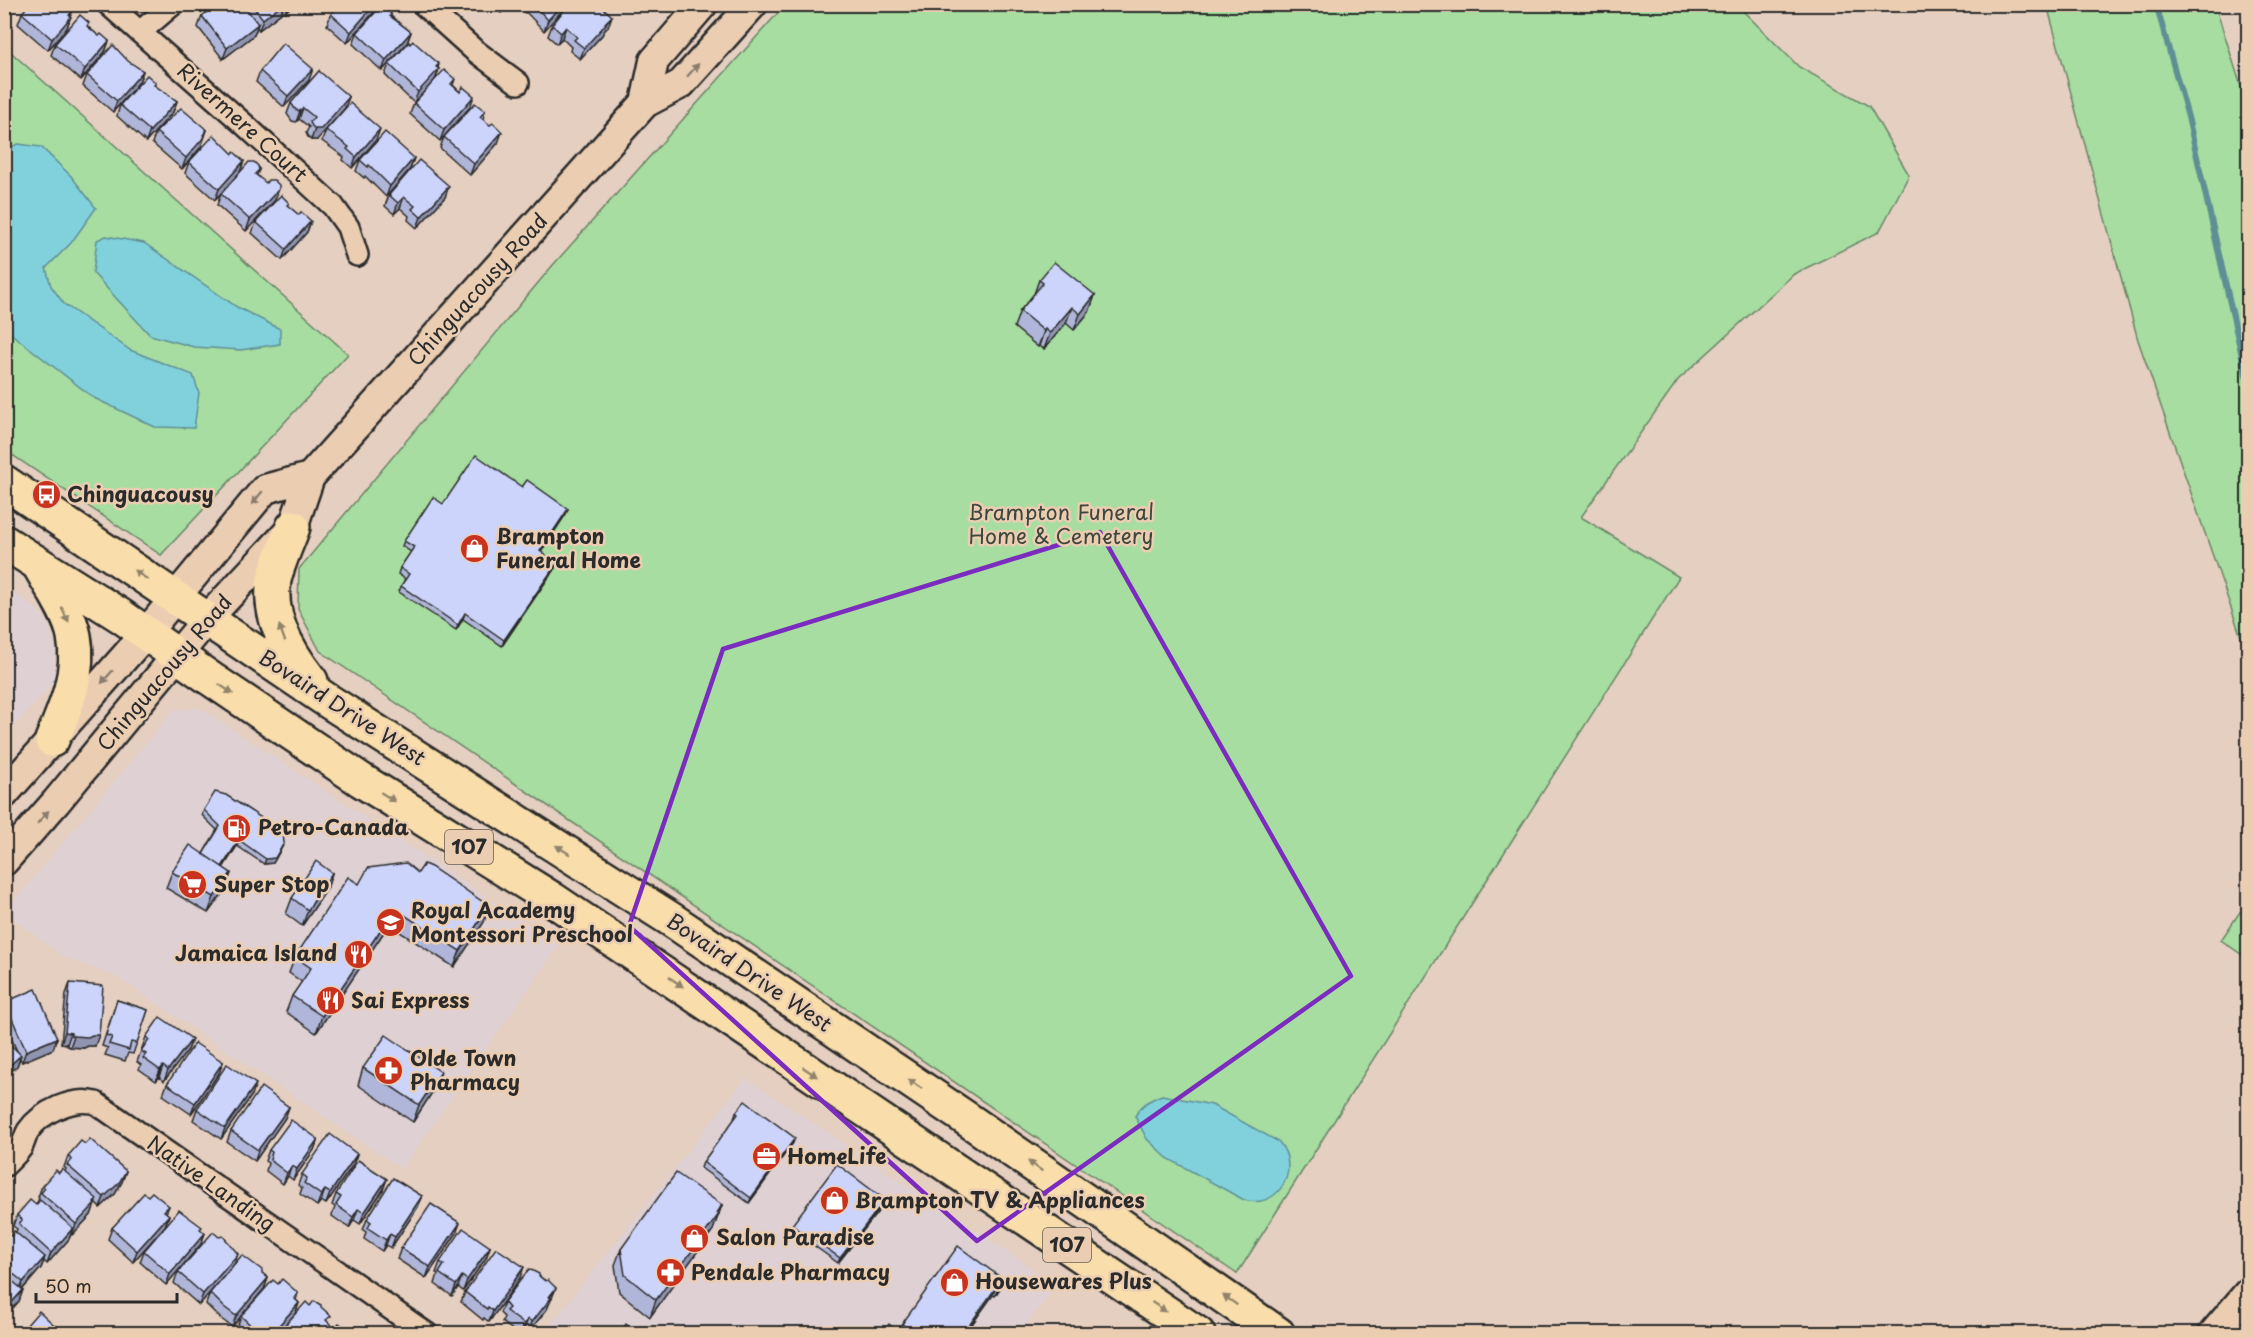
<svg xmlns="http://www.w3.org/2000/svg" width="2253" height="1338" viewBox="0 0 2253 1338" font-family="'Playpen Sans',sans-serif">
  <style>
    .built { fill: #ded0d3 }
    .green { fill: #a7dda0; stroke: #698466; stroke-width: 1.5 }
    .water { fill: #81d1dc; stroke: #5f8f95; stroke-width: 1.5 }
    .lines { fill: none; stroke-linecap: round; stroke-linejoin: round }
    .stream { stroke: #5f8f95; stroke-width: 6 }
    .street-casing { stroke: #2b2b2b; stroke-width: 26 }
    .secondary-casing { stroke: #2b2b2b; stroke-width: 33 }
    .primary-casing { stroke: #2b2b2b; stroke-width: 38 }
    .street { stroke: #ebceb2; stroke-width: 21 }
    .secondary { stroke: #ebceb2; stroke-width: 28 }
    .primary { stroke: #f9deab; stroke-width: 33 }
    .wall { fill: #b0b6d9; stroke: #2b2b2b; stroke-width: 1.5 }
    .shaded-wall { fill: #9094b0; stroke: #2b2b2b; stroke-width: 1.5 }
    .building { fill: #cdd4fc; stroke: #2b2b2b; stroke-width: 1.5 }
    .oneway { fill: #8b7c6e }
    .oneway2 { fill: #92846b }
    .marked { fill: none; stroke: #7b2cbf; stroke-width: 4.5; stroke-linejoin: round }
    .labels { text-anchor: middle; stroke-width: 5; stroke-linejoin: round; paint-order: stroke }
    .shield { fill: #ebceb2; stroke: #655c54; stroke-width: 1.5 }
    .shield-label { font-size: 20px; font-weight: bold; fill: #2b2b2b }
    .street-label { font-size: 21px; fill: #2b2b2b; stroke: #ebceb2 }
    .poi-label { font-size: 21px; font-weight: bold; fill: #2b2b2b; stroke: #ebceb2; text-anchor: start }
    .park-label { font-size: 21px; fill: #3e463d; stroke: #ebceb2 }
  </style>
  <rect width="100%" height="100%" fill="#e5cfc1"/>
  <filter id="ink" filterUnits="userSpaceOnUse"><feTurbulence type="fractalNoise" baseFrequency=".0167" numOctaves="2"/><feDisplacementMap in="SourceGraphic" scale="12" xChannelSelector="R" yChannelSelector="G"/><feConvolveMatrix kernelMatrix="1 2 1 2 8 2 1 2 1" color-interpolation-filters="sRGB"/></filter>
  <g filter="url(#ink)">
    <g class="built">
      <path d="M 5,586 L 39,611 L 48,623 L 55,644 L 55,681 L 5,736 Z"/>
      <path d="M 200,708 L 559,945 L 402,1169 L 117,977 L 63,957 L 5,912 L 174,710 Z"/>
      <path d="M 746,1078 L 1057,1285 L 1020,1333 L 543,1334 Z"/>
    </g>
    <g class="green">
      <path d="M 785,5 L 1737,5 L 1799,67 L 1869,106 L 1909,175 L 1879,232 L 1794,274 L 1678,380 L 1581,517 L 1679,577 L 1237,1274 L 320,651 L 298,609 L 299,569 L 553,265 Z"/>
      <path d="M 2047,5 L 2215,5 L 2248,108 L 2248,657 L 2138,340 Z"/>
      <path d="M 4,46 L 348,354 L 161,555 L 5,450 Z"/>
      <path d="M 2248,900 L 2248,959 L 2221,940 Z"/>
    </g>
    <g class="water">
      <path d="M 18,144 L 41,147 L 71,176 L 96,208 L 71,243 L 46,268 L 51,286 L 64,304 L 130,350 L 193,375 L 199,393 L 194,428 L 155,427 L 94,398 L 5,329 L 5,150 Z"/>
      <path d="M 106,236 L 144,243 L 237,307 L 280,329 L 280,344 L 241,350 L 194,347 L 150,335 L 93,273 L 97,240 Z"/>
      <path d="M 1162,1095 L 1212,1105 L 1279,1142 C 1301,1168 1280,1210 1244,1200 L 1167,1158 L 1147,1139 L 1135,1116 C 1142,1104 1149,1100 1162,1095 Z"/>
    </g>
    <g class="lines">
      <path class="stream" d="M 2156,4 L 2188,117 L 2248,383"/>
      <defs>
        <g id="street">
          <path d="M 108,4 L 246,126 L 333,206 L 348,227 L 357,255"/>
          <path d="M 423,4 L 474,50 L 518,83"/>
          <path d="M 140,32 L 173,4"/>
          <path d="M 4,1166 C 10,1160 16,1155 21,1148 C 24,1143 25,1136 28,1131 C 42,1111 73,1097 96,1103 L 427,1334"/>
        </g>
        <g id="secondary">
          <path d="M 645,103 L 654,61 L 703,4"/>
          <path d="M 4,794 L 146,633 L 265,489 L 310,477"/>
          <path d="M 4,861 L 56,802 L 207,619 L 293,527 L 310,477 L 645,103 L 681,84 L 753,4"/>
          <path d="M 2213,1334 L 2248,1293"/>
        </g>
        <g id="primary">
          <path d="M 4,482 L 325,699 L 672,920 L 964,1117 L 1278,1334"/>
          <path d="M 293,527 C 287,544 278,562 274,580 C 267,617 289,653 311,681"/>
          <path d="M 4,542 L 121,616 L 211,679 L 361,780 L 552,899 L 1198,1334"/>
          <path d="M 39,565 C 50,585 70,614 74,636 C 81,673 66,707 52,740"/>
        </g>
      </defs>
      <use href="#street" class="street-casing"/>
      <use href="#secondary" class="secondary-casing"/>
      <use href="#primary" class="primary-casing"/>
      <use href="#street" class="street"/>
      <use href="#secondary" class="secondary"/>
      <use href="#primary" class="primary"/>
    </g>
    <g class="wall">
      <path d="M 294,4 L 285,12 L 282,9 L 281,13 L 259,30 L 257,27 L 254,35 L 223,59 L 198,27 L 202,16 L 215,11 L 218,8 L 219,5 Z"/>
      <path d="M 339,4 L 377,4 L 374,12 L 347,43 L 327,25 L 331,14 Z"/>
      <path d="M 491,4 L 508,4 L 501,13 Z"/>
      <path d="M 568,4 L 544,31 L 526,12 L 525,13 L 515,5 Z"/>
      <path d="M 72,12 L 67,28 L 48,50 L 18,24 L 22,13 Z"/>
      <path d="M 391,14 L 391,16 L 411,32 L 407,43 L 382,71 L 353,44 L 357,33 Z"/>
      <path d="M 552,25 L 608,27 L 604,31 L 602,35 L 580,59 L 570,51 L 571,47 L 562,38 L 557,44 L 548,36 Z"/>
      <path d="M 88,27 L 99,36 L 109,41 L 105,52 L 81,80 L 51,55 L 55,44 Z"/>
      <path d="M 389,64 L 438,69 L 439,69 L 435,80 L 414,103 L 385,75 Z"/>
      <path d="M 143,71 L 139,82 L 113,112 L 83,86 L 87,75 Z"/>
      <path d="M 260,71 L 309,80 L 284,107 L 256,82 Z"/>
      <path d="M 319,71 L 317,140 L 311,140 L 308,137 L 306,133 L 309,127 L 299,119 L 296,122 L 292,121 L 287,114 L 291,103 Z"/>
      <path d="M 455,79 L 453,85 L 460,92 L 470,107 L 440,141 L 410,114 L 414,103 Z"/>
      <path d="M 155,86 L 177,101 L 173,112 L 146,142 L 117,116 L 120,105 Z"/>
      <path d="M 485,111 L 483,119 L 498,143 L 470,175 L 440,148 L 444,137 Z"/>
      <path d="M 207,130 L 201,147 L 182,169 L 152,143 L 156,132 Z"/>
      <path d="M 326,130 L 376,140 L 352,168 L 343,160 L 344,157 L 322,141 Z"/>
      <path d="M 233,154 L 244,161 L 240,172 L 215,200 L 185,173 L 189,162 Z"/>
      <path d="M 414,158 L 410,169 L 386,197 L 365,176 L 364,178 L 356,171 L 360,160 Z"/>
      <path d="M 259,170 L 257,175 L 275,200 L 246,231 L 217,205 L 221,194 Z"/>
      <path d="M 389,195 L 445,197 L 417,228 L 408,220 L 409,216 L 400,208 L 394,214 L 385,206 Z"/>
      <path d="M 288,206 L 299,215 L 311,221 L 307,232 L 282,260 L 252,233 L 256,222 Z"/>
      <path d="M 1039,280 L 1095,295 L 1089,312 L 1074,330 L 1066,323 L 1044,349 L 1039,346 L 1038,347 L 1014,327 L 1020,311 L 1034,294 Z"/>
      <path d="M 522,487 L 568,509 L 566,514 L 541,552 L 555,568 L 502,646 L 463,619 L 456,630 L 399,592 L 401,586 L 405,579 L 398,574 L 400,568 L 411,552 L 402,546 L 404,541 L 443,504 Z"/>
      <path d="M 204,810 L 284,843 L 281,849 L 273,863 L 264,864 L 237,846 L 223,868 L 231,873 L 225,890 L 208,913 L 166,888 L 172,872 L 203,854 L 217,830 L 202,815 Z"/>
      <path d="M 332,873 L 327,889 L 302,926 L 286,914 L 292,898 Z"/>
      <path d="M 359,884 L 484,922 L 454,967 L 397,930 L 384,932 L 316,1033 L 286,1012 L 292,996 L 302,982 L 289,973 L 295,957 Z"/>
      <path d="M 70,983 L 95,1046 L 88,1046 L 84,1048 L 70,1047 L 67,1046 L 67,1044 L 61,1043 L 66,994 Z"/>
      <path d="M 117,1000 L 148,1010 L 133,1054 L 128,1053 L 125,1061 L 105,1055 L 108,1048 L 102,1046 Z"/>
      <path d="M 5,1002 L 53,1049 L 22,1062 L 20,1058 L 17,1066 L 17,1051 L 4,1022 Z"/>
      <path d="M 146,1037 L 192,1039 L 188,1050 L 164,1081 L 159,1077 L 156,1081 L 139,1069 L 141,1065 L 137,1062 Z"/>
      <path d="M 223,1062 L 219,1073 L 191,1114 L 163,1095 L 167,1084 Z"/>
      <path d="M 363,1068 L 435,1088 L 413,1122 L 358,1085 Z"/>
      <path d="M 252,1095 L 221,1139 L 193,1120 L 197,1109 Z"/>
      <path d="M 289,1107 L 285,1118 L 255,1161 L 227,1142 L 231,1131 Z"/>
      <path d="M 736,1112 L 793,1143 L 749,1203 L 701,1168 L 703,1162 L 735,1119 L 734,1118 Z"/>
      <path d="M 318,1139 L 314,1150 L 293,1180 L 288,1176 L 283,1184 L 266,1171 L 268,1163 L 265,1161 L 269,1150 Z"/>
      <path d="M 85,1144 L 126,1171 L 122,1182 L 115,1194 L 100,1208 L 95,1203 L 91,1215 L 72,1235 L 71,1234 L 69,1239 L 47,1264 L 44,1261 L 41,1268 L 23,1289 L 19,1301 L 4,1318 L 4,1230 L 11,1236 L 16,1232 L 17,1229 L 13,1226 L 17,1215 L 36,1205 L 39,1198 L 38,1197 L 42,1186 L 59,1173 L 65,1171 L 66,1169 L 64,1167 L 68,1156 Z"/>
      <path d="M 357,1154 L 353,1165 L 326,1204 L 321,1201 L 317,1206 L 300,1194 L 302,1188 L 298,1185 L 302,1174 Z"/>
      <path d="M 383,1190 L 360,1224 L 354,1220 L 349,1228 L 332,1216 L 335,1207 L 332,1205 L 336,1194 Z"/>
      <path d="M 148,1196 L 169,1206 L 166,1213 L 169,1215 L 165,1226 L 133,1262 L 108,1239 L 112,1228 Z"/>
      <path d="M 422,1196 L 418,1207 L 391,1248 L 386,1245 L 382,1251 L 364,1239 L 366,1232 L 363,1230 L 367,1219 Z"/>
      <path d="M 722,1205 L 713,1230 L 650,1317 L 619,1292 L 615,1265 L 621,1249 Z"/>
      <path d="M 883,1205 L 838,1263 L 802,1237 L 801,1239 L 790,1231 L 792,1225 Z"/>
      <path d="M 205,1233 L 201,1244 L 166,1285 L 140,1262 L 144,1251 Z"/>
      <path d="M 456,1234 L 426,1278 L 397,1259 L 401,1248 Z"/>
      <path d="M 490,1247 L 486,1258 L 463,1291 L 458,1287 L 452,1296 L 435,1284 L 438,1274 L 436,1273 L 440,1262 Z"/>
      <path d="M 235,1264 L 262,1273 L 268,1278 L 264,1289 L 232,1327 L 220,1318 L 206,1304 L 210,1293 L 219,1283 L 199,1305 L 174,1283 L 178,1272 Z"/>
      <path d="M 539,1276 L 556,1288 L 547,1309 L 528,1333 L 524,1330 L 522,1334 L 518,1334 L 502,1322 L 504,1317 L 500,1313 L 504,1302 Z"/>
      <path d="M 520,1278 L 489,1322 L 484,1318 L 483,1320 L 461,1302 L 465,1292 Z"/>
      <path d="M 1004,1280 L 1002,1285 L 995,1296 L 993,1295 L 965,1334 L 907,1334 L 900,1329 L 902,1324 Z"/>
      <path d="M 278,1284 L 298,1293 L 296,1300 L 299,1303 L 295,1314 L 277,1334 L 244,1334 L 237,1327 L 241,1316 Z"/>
    </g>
    <g class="shaded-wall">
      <path d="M 282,4 L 284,4 L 281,13 L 259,30 L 263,19 Z"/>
      <path d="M 288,4 L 294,4 L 285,12 Z"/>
      <path d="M 375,4 L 377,4 L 374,12 L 347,43 L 351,32 Z"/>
      <path d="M 504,4 L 508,4 L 501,13 Z"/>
      <path d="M 562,4 L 568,4 L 544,31 L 548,20 Z"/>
      <path d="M 72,12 L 67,28 L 48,50 L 52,39 Z"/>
      <path d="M 612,16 L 608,27 L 604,31 L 602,35 L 580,59 L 584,48 Z"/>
      <path d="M 258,24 L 254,35 L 223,59 L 227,48 Z"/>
      <path d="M 566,27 L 562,38 L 557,44 L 561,33 Z"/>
      <path d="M 411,32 L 407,43 L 382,71 L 386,60 Z"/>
      <path d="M 109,41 L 105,52 L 81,80 L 85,69 Z"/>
      <path d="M 439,64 L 437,72 L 439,69 L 435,80 L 414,103 L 418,92 Z"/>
      <path d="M 313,69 L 309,80 L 284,107 L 288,96 Z"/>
      <path d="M 143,71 L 139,82 L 113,112 L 117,101 Z"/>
      <path d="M 474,96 L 470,107 L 440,141 L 444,130 Z"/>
      <path d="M 349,97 L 345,108 L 317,140 L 311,140 L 315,129 Z"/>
      <path d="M 177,101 L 173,112 L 146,142 L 150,131 Z"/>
      <path d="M 303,108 L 299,119 L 296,122 L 300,111 Z"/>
      <path d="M 380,129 L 376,140 L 352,168 L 356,157 Z"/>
      <path d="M 207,130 L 201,147 L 182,169 L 186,158 Z"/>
      <path d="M 502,132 L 498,143 L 470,175 L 474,164 Z"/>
      <path d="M 414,158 L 410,169 L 386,197 L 390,186 Z"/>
      <path d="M 244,161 L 240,172 L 215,200 L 219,189 Z"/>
      <path d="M 449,186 L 445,197 L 417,228 L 421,217 Z"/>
      <path d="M 279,189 L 275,200 L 246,231 L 250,220 Z"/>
      <path d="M 404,197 L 400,208 L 394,214 L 398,203 Z"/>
      <path d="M 311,221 L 307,232 L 282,260 L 286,249 Z"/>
      <path d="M 1095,295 L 1089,312 L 1074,330 L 1080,314 Z"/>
      <path d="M 1072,307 L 1066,323 L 1044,349 L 1050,333 Z"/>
      <path d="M 1045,329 L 1039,346 L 1038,347 L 1044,331 Z"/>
      <path d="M 568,509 L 566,514 L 538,556 L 540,551 Z"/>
      <path d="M 557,563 L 555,568 L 502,646 L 504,640 Z"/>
      <path d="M 465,613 L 463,619 L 456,630 L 458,625 Z"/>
      <path d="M 239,840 L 237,846 L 214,881 L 216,876 Z"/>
      <path d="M 284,843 L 281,849 L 273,863 L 264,864 L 266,859 Z"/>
      <path d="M 231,873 L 225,890 L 208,913 L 214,897 Z"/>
      <path d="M 332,873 L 327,889 L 302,926 L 308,910 Z"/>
      <path d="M 489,906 L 484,922 L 454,967 L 460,951 Z"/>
      <path d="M 403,914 L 397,930 L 384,932 L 316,1033 L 322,1016 L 390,916 Z"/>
      <path d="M 65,1032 L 71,1033 L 67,1044 L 61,1043 Z"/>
      <path d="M 92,1035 L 99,1035 L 95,1046 L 88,1046 L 84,1048 L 70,1047 L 74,1036 Z"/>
      <path d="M 57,1038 L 53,1049 L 22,1062 L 26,1051 Z"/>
      <path d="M 192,1039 L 188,1050 L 164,1081 L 168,1070 Z"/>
      <path d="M 21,1055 L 17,1066 L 4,1078 L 4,1071 Z"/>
      <path d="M 223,1062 L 219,1073 L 191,1114 L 195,1103 Z"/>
      <path d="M 163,1066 L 159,1077 L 156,1081 L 160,1070 Z"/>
      <path d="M 441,1072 L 435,1088 L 413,1122 L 419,1105 Z"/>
      <path d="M 256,1084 L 252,1095 L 221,1139 L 225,1128 Z"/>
      <path d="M 289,1107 L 285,1118 L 255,1161 L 258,1150 Z"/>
      <path d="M 795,1138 L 793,1143 L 749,1203 L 751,1198 Z"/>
      <path d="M 318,1139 L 314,1150 L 293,1180 L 297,1169 Z"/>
      <path d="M 357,1154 L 353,1165 L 326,1204 L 330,1193 Z"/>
      <path d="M 292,1166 L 288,1176 L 283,1184 L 287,1173 Z"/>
      <path d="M 126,1171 L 122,1182 L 115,1194 L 100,1208 L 104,1197 Z"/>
      <path d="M 387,1179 L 383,1190 L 360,1224 L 364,1213 Z"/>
      <path d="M 325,1190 L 321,1201 L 317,1206 L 321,1195 Z"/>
      <path d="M 422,1196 L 418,1207 L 391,1248 L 395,1237 Z"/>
      <path d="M 97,1199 L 91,1215 L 72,1235 L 76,1224 Z"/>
      <path d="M 885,1200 L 883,1205 L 838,1263 L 840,1258 Z"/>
      <path d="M 722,1205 L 713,1230 L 650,1317 L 656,1300 Z"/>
      <path d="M 358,1209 L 354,1220 L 349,1228 L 353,1217 Z"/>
      <path d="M 169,1215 L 165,1226 L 133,1262 L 137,1251 Z"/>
      <path d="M 460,1223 L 456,1234 L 426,1278 L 430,1267 Z"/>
      <path d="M 73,1228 L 69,1239 L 47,1264 L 51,1253 Z"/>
      <path d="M 205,1233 L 201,1244 L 166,1285 L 170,1274 Z"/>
      <path d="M 390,1234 L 386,1245 L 382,1251 L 386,1240 Z"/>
      <path d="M 490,1247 L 486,1258 L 463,1291 L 467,1280 Z"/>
      <path d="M 238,1254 L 234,1265 L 199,1305 L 203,1294 Z"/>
      <path d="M 45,1257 L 41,1268 L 19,1293 L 23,1282 Z"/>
      <path d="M 524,1267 L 520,1278 L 489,1322 L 493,1311 Z"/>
      <path d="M 462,1276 L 458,1287 L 452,1296 L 456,1285 Z"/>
      <path d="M 268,1278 L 264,1289 L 232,1327 L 236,1316 Z"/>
      <path d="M 1004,1280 L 1002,1285 L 995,1296 L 997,1291 Z"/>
      <path d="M 556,1288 L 547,1309 L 528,1333 L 532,1322 Z"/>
      <path d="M 995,1289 L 993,1295 L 965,1334 L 963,1334 Z"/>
      <path d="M 23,1290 L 19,1301 L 4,1318 L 4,1311 Z"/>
      <path d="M 299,1303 L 295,1314 L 277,1334 L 271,1334 Z"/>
      <path d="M 528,1319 L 524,1330 L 521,1334 L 524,1324 Z"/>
      <path d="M 331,1325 L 328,1334 L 323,1334 Z"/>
    </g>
    <g class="building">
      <path d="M 29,4 L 64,4 L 72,12 L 69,15 L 71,17 L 52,39 L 22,13 Z"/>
      <path d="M 223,4 L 243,4 L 258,24 L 227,48 L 202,16 L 212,8 L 215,11 Z"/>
      <path d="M 251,4 L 282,4 L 263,19 Z"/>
      <path d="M 339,4 L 375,4 L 351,32 L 331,14 Z"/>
      <path d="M 533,4 L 562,4 L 548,20 Z"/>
      <path d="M 569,4 L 599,4 L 612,16 L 605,23 L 606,24 L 584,48 L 574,40 L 577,37 L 566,27 L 561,33 L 552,25 Z"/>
      <path d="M 382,5 L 391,14 L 390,16 L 411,32 L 386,60 L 357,33 Z"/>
      <path d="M 80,15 L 89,23 L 87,26 L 99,36 L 101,34 L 109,41 L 85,69 L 55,44 Z"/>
      <path d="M 413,41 L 439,64 L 436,67 L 439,69 L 418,92 L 389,64 L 409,42 L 410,44 Z"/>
      <path d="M 283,43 L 313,69 L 288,96 L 260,71 Z"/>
      <path d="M 113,45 L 128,61 L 143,71 L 117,101 L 87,75 Z"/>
      <path d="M 444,70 L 455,79 L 451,84 L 460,92 L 463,87 L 474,96 L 444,130 L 414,103 Z"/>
      <path d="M 319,71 L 349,97 L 321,129 L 315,129 L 312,126 L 310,122 L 314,117 L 303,108 L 300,111 L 296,110 L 291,103 Z"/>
      <path d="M 147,75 L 156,83 L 154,85 L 177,101 L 150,131 L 120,105 Z"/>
      <path d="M 350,103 L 380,129 L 356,157 L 347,149 L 349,147 L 326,130 Z"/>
      <path d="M 475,103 L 485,111 L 480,117 L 490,125 L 493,123 L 502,132 L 474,164 L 444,137 Z"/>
      <path d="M 181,108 L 207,130 L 203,135 L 205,136 L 186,158 L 156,132 Z"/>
      <path d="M 385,132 L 414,158 L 390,186 L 369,165 L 368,167 L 360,160 Z"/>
      <path d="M 214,135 L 233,154 L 234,152 L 244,161 L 219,189 L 189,162 Z"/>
      <path d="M 419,160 L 449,186 L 421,217 L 412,209 L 415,206 L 404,197 L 398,203 L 389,195 Z"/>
      <path d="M 249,162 L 254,162 L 258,166 L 259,170 L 255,174 L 266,183 L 268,180 L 274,180 L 279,185 L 279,189 L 250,220 L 221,194 Z"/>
      <path d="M 281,195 L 289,203 L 287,205 L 299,215 L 301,212 L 311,221 L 286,249 L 256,222 Z"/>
      <path d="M 1054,262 L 1095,295 L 1080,314 L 1072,307 L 1050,333 L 1045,329 L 1044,331 L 1020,311 L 1043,283 L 1039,280 Z"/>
      <path d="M 476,455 L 522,487 L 527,480 L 568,509 L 540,551 L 557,563 L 504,640 L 465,613 L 458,625 L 401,586 L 409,574 L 400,568 L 414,547 L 404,541 L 433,497 L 443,504 Z"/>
      <path d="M 215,792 L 226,795 L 283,832 L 284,843 L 275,858 L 266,859 L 239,840 L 222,867 L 203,854 L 220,826 L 204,810 Z"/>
      <path d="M 190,845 L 231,873 L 214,897 L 172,872 Z"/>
      <path d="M 316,861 L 332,873 L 308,910 L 292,898 Z"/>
      <path d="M 406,863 L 418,873 L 424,864 L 431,867 L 489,906 L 460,951 L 403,914 L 390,916 L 322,1016 L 292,996 L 311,968 L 295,957 L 348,877 L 359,884 L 368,868 Z"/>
      <path d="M 70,983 L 103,986 L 99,1035 L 92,1035 L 88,1037 L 74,1036 L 71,1035 L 71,1033 L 65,1032 Z"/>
      <path d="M 36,989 L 57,1038 L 26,1051 L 5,1002 Z"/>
      <path d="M 117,1000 L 148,1010 L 137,1043 L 131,1042 L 129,1050 L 109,1044 L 112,1037 L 106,1035 Z"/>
      <path d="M 160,1017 L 192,1039 L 168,1070 L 163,1066 L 160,1070 L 143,1058 L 146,1054 L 141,1051 L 149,1039 L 146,1037 Z"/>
      <path d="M 386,1035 L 441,1072 L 419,1105 L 363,1068 Z"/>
      <path d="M 4,1038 L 21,1055 L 4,1071 Z"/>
      <path d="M 195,1043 L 223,1062 L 195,1103 L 167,1084 Z"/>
      <path d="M 227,1064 L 256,1084 L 225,1128 L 197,1109 Z"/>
      <path d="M 261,1087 L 289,1107 L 258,1150 L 231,1131 Z"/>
      <path d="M 745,1101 L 795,1138 L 751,1198 L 703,1162 L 738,1114 L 736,1112 Z"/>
      <path d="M 291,1120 L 318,1139 L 297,1169 L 292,1166 L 287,1173 L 270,1160 L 272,1152 L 269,1150 Z"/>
      <path d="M 330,1134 L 357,1154 L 330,1193 L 325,1190 L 321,1195 L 304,1183 L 307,1178 L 302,1174 Z"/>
      <path d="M 90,1139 L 126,1171 L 119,1183 L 104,1197 L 67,1165 L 72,1160 L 68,1156 L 81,1141 L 85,1144 Z"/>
      <path d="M 358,1160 L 387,1179 L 364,1213 L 358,1209 L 353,1217 L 336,1205 L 341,1197 L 336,1194 Z"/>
      <path d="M 837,1164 L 885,1200 L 840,1258 L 804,1232 L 803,1233 L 792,1225 Z"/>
      <path d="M 62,1169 L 97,1199 L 94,1203 L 95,1204 L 76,1224 L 41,1193 L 45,1188 L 42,1186 L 56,1170 L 59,1173 Z"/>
      <path d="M 676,1173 L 722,1205 L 717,1213 L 719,1214 L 656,1300 L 625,1275 L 621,1249 Z"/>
      <path d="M 393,1178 L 422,1196 L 395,1237 L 390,1234 L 386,1240 L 368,1228 L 371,1222 L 367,1219 Z"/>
      <path d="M 152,1192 L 169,1206 L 164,1211 L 169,1215 L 137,1251 L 112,1228 L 144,1193 L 148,1196 Z"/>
      <path d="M 30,1200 L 36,1205 L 40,1200 L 73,1228 L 51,1253 L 19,1224 L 22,1220 L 17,1215 Z"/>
      <path d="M 431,1204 L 460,1223 L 430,1267 L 401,1248 Z"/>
      <path d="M 179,1210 L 202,1227 L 200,1229 L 205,1233 L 170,1274 L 144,1251 Z"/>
      <path d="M 463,1228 L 490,1247 L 467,1280 L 462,1276 L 456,1285 L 439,1273 L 444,1265 L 440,1262 Z"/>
      <path d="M 4,1230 L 11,1236 L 14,1231 L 45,1257 L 23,1282 L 4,1266 Z"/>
      <path d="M 213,1232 L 219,1237 L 223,1236 L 238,1254 L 203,1294 L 178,1272 Z"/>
      <path d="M 958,1246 L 1004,1280 L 997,1291 L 995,1289 L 963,1334 L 916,1334 L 902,1324 Z"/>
      <path d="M 496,1248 L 524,1267 L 493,1311 L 488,1307 L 487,1309 L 465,1292 Z"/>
      <path d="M 242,1255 L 262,1270 L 262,1273 L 268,1278 L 236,1316 L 224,1307 L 210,1293 Z"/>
      <path d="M 529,1269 L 539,1274 L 539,1276 L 545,1281 L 548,1280 L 556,1288 L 549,1297 L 551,1298 L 532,1322 L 528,1319 L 524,1324 L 506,1311 L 509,1308 L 504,1302 Z"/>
      <path d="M 4,1274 L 23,1290 L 4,1311 Z"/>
      <path d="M 282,1279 L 298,1293 L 294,1298 L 299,1303 L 271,1334 L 260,1334 L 241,1316 L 273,1280 L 278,1284 Z"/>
      <path d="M 314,1301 L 321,1305 L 321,1307 L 331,1316 L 326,1320 L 331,1325 L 323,1334 L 277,1334 L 306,1302 L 310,1306 Z"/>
      <path d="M 39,1311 L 64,1334 L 19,1334 Z"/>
      <path d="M 339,1323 L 353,1334 L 330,1334 Z"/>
      <path d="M 626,1324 L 638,1334 L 619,1334 Z"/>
      <path d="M 889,1324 L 901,1334 L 882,1334 Z"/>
      <path d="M 75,1330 L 81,1334 L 72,1334 Z"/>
    </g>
    <defs><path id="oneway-solid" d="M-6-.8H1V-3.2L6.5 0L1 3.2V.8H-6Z" transform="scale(1.5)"/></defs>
    <g class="oneway">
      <use href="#oneway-solid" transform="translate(693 70) rotate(-48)"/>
      <use href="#oneway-solid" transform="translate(257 498) rotate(129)"/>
      <use href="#oneway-solid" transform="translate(107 677) rotate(131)"/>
      <use href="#oneway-solid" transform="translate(43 817) rotate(-49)"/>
    </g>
    <g class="oneway2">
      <use href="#oneway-solid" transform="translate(141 575) rotate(-146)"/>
      <use href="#oneway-solid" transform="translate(65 615) rotate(65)"/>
      <use href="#oneway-solid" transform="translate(282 633) rotate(-110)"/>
      <use href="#oneway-solid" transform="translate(226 689) rotate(34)"/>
      <use href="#oneway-solid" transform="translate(388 797) rotate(32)"/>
      <use href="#oneway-solid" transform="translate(563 850) rotate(-148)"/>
      <use href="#oneway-solid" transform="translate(676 982) rotate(34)"/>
      <use href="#oneway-solid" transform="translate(810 1072) rotate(34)"/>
      <use href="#oneway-solid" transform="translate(915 1084) rotate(-146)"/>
      <use href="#oneway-solid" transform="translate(1035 1166) rotate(-145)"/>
      <use href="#oneway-solid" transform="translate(1230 1300) rotate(-145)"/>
      <use href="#oneway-solid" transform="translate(1159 1307) rotate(34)"/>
    </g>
  </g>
  <path class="marked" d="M 1100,532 L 1351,976 L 977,1241 L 629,926 L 723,649 Z"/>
  <defs>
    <symbol id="bus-disc" viewBox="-11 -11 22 22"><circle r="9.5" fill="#c8321e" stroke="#ebceb2"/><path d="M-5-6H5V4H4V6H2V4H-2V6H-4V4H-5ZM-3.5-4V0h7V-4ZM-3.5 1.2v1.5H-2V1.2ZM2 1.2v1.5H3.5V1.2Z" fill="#fff"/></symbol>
    <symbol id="shop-disc" viewBox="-11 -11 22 22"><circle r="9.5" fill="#c8321e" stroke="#ebceb2"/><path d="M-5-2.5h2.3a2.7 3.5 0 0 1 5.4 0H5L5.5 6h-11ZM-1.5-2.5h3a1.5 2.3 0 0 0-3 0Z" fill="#fff"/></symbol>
    <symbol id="fuel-disc" viewBox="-11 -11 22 22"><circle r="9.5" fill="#c8321e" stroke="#ebceb2"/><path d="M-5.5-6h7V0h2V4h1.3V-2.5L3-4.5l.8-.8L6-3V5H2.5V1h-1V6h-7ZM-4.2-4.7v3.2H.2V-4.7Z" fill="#fff"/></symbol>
    <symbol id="supermarket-disc" viewBox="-11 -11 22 22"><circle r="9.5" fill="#c8321e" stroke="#ebceb2"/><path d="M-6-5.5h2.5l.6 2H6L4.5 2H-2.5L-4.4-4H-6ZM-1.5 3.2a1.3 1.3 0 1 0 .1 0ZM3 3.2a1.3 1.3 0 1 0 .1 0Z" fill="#fff"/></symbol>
    <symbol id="school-disc" viewBox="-11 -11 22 22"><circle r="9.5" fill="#c8321e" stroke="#ebceb2"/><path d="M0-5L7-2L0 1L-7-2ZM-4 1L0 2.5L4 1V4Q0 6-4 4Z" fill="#fff"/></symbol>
    <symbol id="restaurant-disc" viewBox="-11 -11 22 22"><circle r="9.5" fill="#c8321e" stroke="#ebceb2"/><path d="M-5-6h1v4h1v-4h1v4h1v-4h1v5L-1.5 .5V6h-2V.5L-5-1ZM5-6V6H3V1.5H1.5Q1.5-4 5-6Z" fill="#fff"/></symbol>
    <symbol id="pharmacy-disc" viewBox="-11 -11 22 22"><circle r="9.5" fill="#c8321e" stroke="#ebceb2"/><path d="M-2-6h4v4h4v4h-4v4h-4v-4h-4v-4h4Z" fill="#fff"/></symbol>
    <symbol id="office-disc" viewBox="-11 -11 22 22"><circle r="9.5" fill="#c8321e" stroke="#ebceb2"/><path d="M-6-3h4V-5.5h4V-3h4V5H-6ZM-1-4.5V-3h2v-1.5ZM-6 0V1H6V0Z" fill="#fff"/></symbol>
  </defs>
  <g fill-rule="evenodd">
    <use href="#bus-disc" x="30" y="478" width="33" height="33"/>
    <use href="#shop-disc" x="458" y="532" width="33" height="33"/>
    <use href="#fuel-disc" x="220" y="812" width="33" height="33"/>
    <use href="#supermarket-disc" x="176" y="868" width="33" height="33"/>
    <use href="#school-disc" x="374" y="906" width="33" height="33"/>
    <use href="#restaurant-disc" x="342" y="938" width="33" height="33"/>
    <use href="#restaurant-disc" x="314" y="984" width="33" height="33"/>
    <use href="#pharmacy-disc" x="372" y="1054" width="33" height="33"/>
    <use href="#office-disc" x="750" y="1140" width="33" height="33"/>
    <use href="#shop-disc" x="818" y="1184" width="33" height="33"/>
    <use href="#shop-disc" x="678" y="1222" width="33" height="33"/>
    <use href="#pharmacy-disc" x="654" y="1256" width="33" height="33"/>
    <use href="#shop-disc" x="938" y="1266" width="33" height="33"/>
  </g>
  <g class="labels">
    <g class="shield">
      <rect x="445" y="830" width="48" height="34" rx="4.5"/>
      <rect x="1043" y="1228" width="48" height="34" rx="4.5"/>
    </g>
    <g class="shield-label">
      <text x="469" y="854">107</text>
      <text x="1067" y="1252">107</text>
    </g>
    <g class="street-label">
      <text transform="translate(242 123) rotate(42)" y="7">Rivermere Court</text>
      <text transform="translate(478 290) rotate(-48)" y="7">Chinguacousy Road</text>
      <text transform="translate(165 673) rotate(-50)" y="7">Chinguacousy Road</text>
      <text transform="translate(342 708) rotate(33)" y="7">Bovaird Drive West</text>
      <text transform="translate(749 973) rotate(34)" y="7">Bovaird Drive West</text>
      <text transform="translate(211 1184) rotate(35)" y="7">Native Landing</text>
    </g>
    <g class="poi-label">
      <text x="67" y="502">Chinguacousy</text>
      <text x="496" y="544">Brampton<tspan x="496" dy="24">Funeral Home</tspan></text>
      <text x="258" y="835">Petro-Canada</text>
      <text x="214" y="892">Super Stop</text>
      <text x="411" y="918">Royal Academy<tspan x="411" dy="24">Montessori Preschool</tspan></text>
      <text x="337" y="961" text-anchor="end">Jamaica Island</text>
      <text x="351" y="1008">Sai Express</text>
      <text x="410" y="1066">Olde Town<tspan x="410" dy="24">Pharmacy</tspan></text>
      <text x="787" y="1164">HomeLife</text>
      <text x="855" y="1208">Brampton TV &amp; Appliances</text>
      <text x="716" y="1245">Salon Paradise</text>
      <text x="691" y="1280">Pendale Pharmacy</text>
      <text x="975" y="1289">Housewares Plus</text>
    </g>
    <g class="park-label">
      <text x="1061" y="520">Brampton Funeral<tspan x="1061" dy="24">Home &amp; Cemetery</tspan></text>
    </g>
  </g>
  <rect width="2253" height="1338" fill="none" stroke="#ebceb2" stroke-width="24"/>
  <rect x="12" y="12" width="2229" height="1314" fill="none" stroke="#2b2b2b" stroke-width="2" filter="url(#ink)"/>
  <path d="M36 1293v9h141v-9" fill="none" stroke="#2b2b2b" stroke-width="3"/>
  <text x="45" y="1293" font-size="18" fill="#2b2b2b" stroke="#ebceb2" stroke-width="4.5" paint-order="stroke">50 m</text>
</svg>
